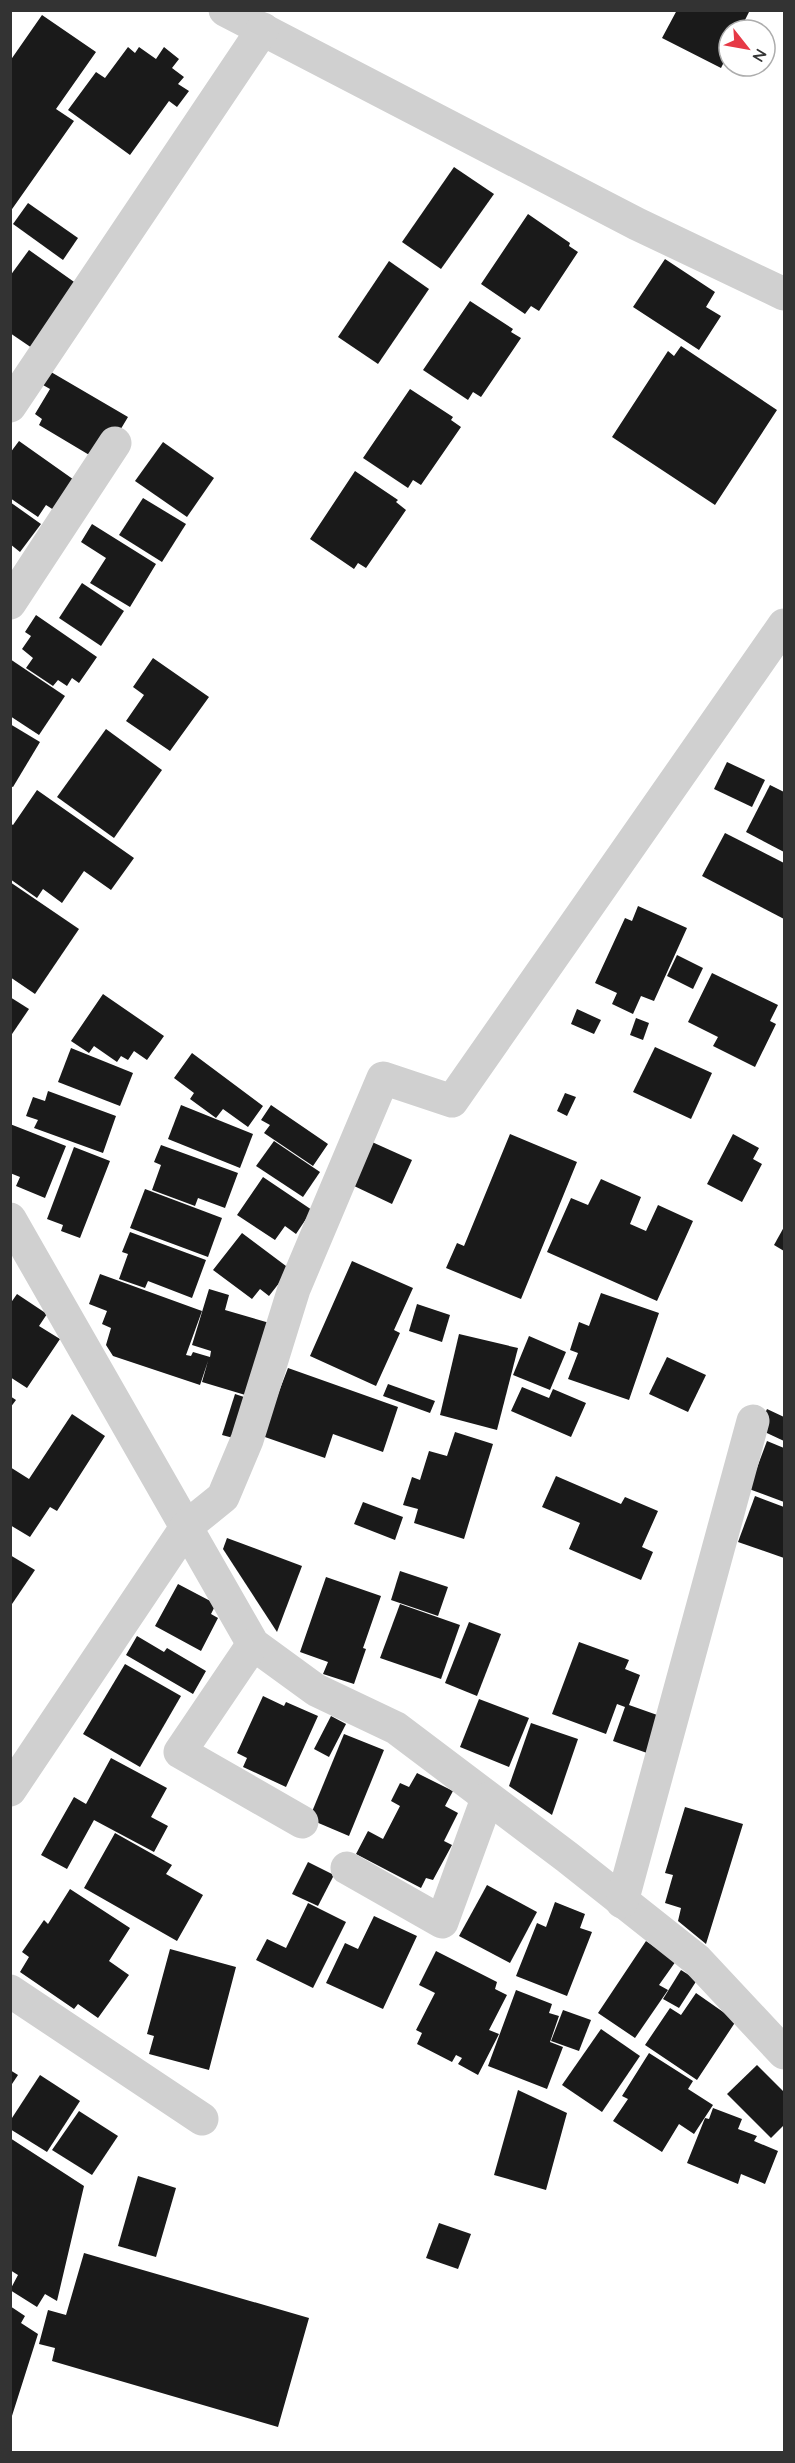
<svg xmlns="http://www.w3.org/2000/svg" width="795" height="2463" viewBox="0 0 795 2463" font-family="Quicksand,sans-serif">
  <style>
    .building { fill: #1a1a1a }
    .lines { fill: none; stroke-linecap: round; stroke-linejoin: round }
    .minor { stroke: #d0d0d0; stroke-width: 33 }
  </style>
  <rect width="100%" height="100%" fill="#fff"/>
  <g class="building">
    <path d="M 677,10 L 750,10 L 740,30 L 729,30 L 729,52 L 721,68 L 662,38 Z"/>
    <path d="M 42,15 L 96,52 L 56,109 L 74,121 L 10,212 L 10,61 Z"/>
    <path d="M 128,47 L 135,53 L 139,47 L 156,59 L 164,47 L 179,59 L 172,68 L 184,77 L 178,84 L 189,91 L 177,107 L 169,101 L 130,155 L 68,110 L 96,72 L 105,78 Z"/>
    <path d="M 454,167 L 494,194 L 441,269 L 402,242 Z"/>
    <path d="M 28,203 L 78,238 L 63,260 L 13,224 Z"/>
    <path d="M 528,214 L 570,243 L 569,246 L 578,252 L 539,311 L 531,306 L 525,314 L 481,284 Z"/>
    <path d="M 29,250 L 77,284 L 32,348 L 10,333 L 10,276 Z"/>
    <path d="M 665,259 L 715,292 L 706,307 L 721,316 L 699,350 L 633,307 Z"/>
    <path d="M 389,261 L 429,289 L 378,364 L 338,337 Z"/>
    <path d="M 470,301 L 513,329 L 511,332 L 521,338 L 481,397 L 473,392 L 468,400 L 423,370 Z"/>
    <path d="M 681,346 L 777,410 L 715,505 L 612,437 L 668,351 L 674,356 Z"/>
    <path d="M 51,372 L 128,417 L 101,462 L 39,425 L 42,419 L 35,414 L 50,389 L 43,385 Z"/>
    <path d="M 410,389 L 453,417 L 451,420 L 461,427 L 421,485 L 413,480 L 408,488 L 363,458 Z"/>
    <path d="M 19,441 L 77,482 L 57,512 L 46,505 L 38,517 L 10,498 L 10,453 Z"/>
    <path d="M 163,442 L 214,478 L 187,517 L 135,481 Z"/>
    <path d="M 355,471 L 398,500 L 396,502 L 406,510 L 366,568 L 358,563 L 354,569 L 310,539 Z"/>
    <path d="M 143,498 L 186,524 L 162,562 L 119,535 Z"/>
    <path d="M 10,502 L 41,524 L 20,552 L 10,544 Z"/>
    <path d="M 92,524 L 156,564 L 130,607 L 90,583 L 106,558 L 81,542 Z"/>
    <path d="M 82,583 L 124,611 L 101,646 L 59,618 Z"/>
    <path d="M 36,615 L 97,657 L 79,683 L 72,678 L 67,686 L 58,680 L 53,686 L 26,668 L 33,658 L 22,649 L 31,636 L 25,632 Z"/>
    <path d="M 153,658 L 209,697 L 170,751 L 126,721 L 144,695 L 133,687 Z"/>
    <path d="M 10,659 L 65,696 L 39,735 L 10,716 Z"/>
    <path d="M 10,724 L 40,742 L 13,787 L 10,786 Z"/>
    <path d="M 106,729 L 162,770 L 114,838 L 57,797 Z"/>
    <path d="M 727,762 L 765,780 L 752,807 L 714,789 Z"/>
    <path d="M 770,785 L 784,792 L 784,852 L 746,832 Z"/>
    <path d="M 37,790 L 134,858 L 111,890 L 84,871 L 62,903 L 43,889 L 37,898 L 10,879 L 10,823 L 13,825 Z"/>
    <path d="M 725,833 L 784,863 L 784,919 L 702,876 Z"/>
    <path d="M 10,882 L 79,929 L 35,994 L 10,977 Z"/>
    <path d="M 638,906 L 687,928 L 654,1001 L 641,996 L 633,1014 L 612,1004 L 617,993 L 595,983 L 625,918 L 632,921 Z"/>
    <path d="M 677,955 L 703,968 L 693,989 L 667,976 Z"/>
    <path d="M 712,973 L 778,1005 L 770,1021 L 776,1024 L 755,1067 L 713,1046 L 718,1037 L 688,1022 Z"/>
    <path d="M 103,994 L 164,1036 L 147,1060 L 134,1051 L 128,1060 L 121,1056 L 117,1062 L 94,1046 L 89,1053 L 71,1041 Z"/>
    <path d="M 10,997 L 29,1009 L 10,1037 Z"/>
    <path d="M 577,1009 L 601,1020 L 594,1034 L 571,1024 Z"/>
    <path d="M 636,1018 L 649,1023 L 643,1040 L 630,1035 Z"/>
    <path d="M 655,1047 L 712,1073 L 691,1119 L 633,1092 Z"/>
    <path d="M 71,1048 L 133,1073 L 120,1106 L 58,1082 Z"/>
    <path d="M 192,1053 L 263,1106 L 248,1127 L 223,1109 L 216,1118 L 190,1099 L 194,1093 L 174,1078 Z"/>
    <path d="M 48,1091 L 116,1116 L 103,1153 L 34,1128 L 38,1120 L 26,1116 L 33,1097 L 45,1101 Z"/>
    <path d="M 565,1093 L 576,1097 L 567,1116 L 557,1111 Z"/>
    <path d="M 181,1105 L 253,1134 L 240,1168 L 168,1139 Z"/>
    <path d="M 271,1105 L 328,1144 L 313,1166 L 264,1133 L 270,1125 L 261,1120 Z"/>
    <path d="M 10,1124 L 66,1146 L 45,1198 L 16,1186 L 20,1177 L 10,1173 Z"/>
    <path d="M 510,1134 L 577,1162 L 521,1299 L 446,1268 L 457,1243 L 464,1246 Z"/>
    <path d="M 733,1134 L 759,1148 L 753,1159 L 762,1164 L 742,1202 L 707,1184 Z"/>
    <path d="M 274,1141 L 320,1172 L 303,1197 L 256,1166 Z"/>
    <path d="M 372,1142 L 412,1160 L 392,1204 L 352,1185 Z"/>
    <path d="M 161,1145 L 238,1173 L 225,1208 L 198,1198 L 195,1206 L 152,1190 L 161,1165 L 154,1162 Z"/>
    <path d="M 74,1147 L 110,1161 L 80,1238 L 61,1231 L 63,1225 L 47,1219 Z"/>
    <path d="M 263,1177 L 312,1210 L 296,1234 L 285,1226 L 275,1240 L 237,1215 Z"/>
    <path d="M 601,1179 L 641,1197 L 630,1224 L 646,1231 L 658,1205 L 693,1221 L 657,1301 L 547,1252 L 571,1198 L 588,1205 Z"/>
    <path d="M 145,1189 L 222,1218 L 208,1257 L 130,1228 Z"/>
    <path d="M 784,1227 L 784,1251 L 774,1245 Z"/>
    <path d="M 130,1232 L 206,1260 L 192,1298 L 148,1281 L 145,1288 L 119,1279 L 128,1254 L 122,1252 Z"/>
    <path d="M 242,1233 L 290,1269 L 269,1296 L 260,1289 L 252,1299 L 213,1270 Z"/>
    <path d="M 352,1261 L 413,1288 L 394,1330 L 400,1333 L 376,1386 L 310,1356 Z"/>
    <path d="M 100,1274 L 202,1311 L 186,1355 L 191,1356 L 193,1352 L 210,1357 L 211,1351 L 192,1345 L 209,1289 L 229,1295 L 225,1310 L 273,1324 L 252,1397 L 202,1382 L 208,1361 L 200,1385 L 113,1356 L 106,1345 L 111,1328 L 102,1324 L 107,1311 L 89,1304 Z"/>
    <path d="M 601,1293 L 659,1313 L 629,1400 L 568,1379 L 578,1353 L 570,1350 L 579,1322 L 589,1326 Z"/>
    <path d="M 17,1294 L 47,1314 L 39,1326 L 60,1339 L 27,1388 L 10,1377 L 10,1304 Z"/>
    <path d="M 417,1304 L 450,1315 L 442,1342 L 409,1331 Z"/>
    <path d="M 459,1334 L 518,1348 L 497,1430 L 440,1415 Z"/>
    <path d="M 529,1336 L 566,1352 L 550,1390 L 513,1375 Z"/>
    <path d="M 667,1357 L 706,1375 L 688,1412 L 649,1394 Z"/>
    <path d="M 288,1368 L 398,1407 L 383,1452 L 333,1434 L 325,1458 L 262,1436 Z"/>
    <path d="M 388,1384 L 435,1401 L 430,1413 L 383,1396 Z"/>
    <path d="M 522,1387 L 549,1398 L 553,1389 L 586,1403 L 571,1437 L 511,1411 Z"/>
    <path d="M 235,1394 L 250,1399 L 237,1439 L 222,1435 Z"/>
    <path d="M 10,1396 L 16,1400 L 10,1408 Z"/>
    <path d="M 767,1409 L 784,1417 L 784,1441 L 758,1429 Z"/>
    <path d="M 72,1414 L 105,1436 L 57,1511 L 50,1507 L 30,1537 L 10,1525 L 10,1467 L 29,1479 Z"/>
    <path d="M 455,1432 L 493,1444 L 464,1539 L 414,1523 L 418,1509 L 403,1505 L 412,1477 L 420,1480 L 429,1451 L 447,1456 Z"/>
    <path d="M 767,1441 L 784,1448 L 784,1502 L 749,1489 Z"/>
    <path d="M 556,1476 L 621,1504 L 625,1497 L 658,1511 L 642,1547 L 653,1552 L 641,1580 L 569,1549 L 580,1523 L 542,1507 Z"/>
    <path d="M 755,1496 L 784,1507 L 784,1558 L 738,1542 Z"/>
    <path d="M 363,1502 L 403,1517 L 395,1540 L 354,1524 Z"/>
    <path d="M 227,1538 L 302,1566 L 277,1632 L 223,1549 Z"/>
    <path d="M 10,1555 L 35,1570 L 10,1607 Z"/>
    <path d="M 400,1571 L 448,1587 L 438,1616 L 391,1600 Z"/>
    <path d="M 326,1577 L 381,1596 L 363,1648 L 366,1649 L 354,1684 L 323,1674 L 328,1662 L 300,1652 Z"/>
    <path d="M 178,1584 L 216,1604 L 211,1614 L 218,1618 L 201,1651 L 155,1626 Z"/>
    <path d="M 400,1604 L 460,1625 L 441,1679 L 380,1658 Z"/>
    <path d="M 469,1622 L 501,1634 L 477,1696 L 445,1683 Z"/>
    <path d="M 137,1636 L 164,1652 L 167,1648 L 206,1671 L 193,1694 L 126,1655 Z"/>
    <path d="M 579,1642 L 629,1660 L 625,1669 L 640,1675 L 629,1705 L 660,1716 L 647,1753 L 613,1741 L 625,1707 L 617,1704 L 606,1734 L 552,1714 Z"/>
    <path d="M 125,1664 L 181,1696 L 140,1767 L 83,1734 Z"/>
    <path d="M 263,1696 L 284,1706 L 286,1702 L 318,1716 L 286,1787 L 243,1767 L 247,1758 L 237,1753 Z"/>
    <path d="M 479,1699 L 529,1718 L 509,1767 L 460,1747 Z"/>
    <path d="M 331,1716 L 346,1724 L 329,1757 L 314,1749 Z"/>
    <path d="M 531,1723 L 578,1739 L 552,1815 L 509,1786 Z"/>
    <path d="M 344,1734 L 384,1750 L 349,1836 L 309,1819 Z"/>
    <path d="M 111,1758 L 167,1788 L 151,1817 L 168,1826 L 154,1852 L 94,1820 L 67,1869 L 41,1855 L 74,1797 L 86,1804 Z"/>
    <path d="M 417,1773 L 453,1791 L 445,1806 L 458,1813 L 444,1841 L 452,1845 L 433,1880 L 426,1878 L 421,1888 L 356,1854 L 368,1831 L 383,1839 L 400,1806 L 391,1801 L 400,1783 L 409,1787 Z"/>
    <path d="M 685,1807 L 743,1824 L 706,1944 L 678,1921 L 681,1908 L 665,1903 L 673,1875 L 665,1873 Z"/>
    <path d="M 115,1833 L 172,1865 L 166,1874 L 203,1895 L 177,1941 L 84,1888 Z"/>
    <path d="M 308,1862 L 334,1875 L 318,1906 L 292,1894 Z"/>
    <path d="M 487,1885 L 537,1912 L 510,1963 L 459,1936 Z"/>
    <path d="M 70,1889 L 130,1928 L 109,1961 L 129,1975 L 98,2018 L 78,2004 L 74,2009 L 20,1972 L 29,1957 L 22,1952 L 44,1920 L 48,1924 Z"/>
    <path d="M 555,1902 L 585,1914 L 580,1928 L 592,1932 L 567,1996 L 516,1976 L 537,1923 L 546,1927 Z"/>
    <path d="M 308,1903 L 346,1922 L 313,1988 L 256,1960 L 267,1939 L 286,1948 Z"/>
    <path d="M 374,1916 L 417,1936 L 383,2009 L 326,1983 L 345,1943 L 358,1949 Z"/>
    <path d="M 646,1941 L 676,1961 L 659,1985 L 668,1990 L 635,2038 L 598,2013 Z"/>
    <path d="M 170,1949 L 236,1967 L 209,2070 L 149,2054 L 154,2036 L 147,2034 Z"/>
    <path d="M 436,1951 L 497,1982 L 495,1989 L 507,1995 L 489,2030 L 499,2034 L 478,2075 L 458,2064 L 462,2058 L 456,2055 L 452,2062 L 417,2044 L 422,2033 L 416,2030 L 435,1993 L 419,1985 Z"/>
    <path d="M 681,1970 L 697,1980 L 679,2008 L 663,1999 Z"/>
    <path d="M 516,1990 L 552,2004 L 549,2013 L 559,2016 L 550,2042 L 563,2047 L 547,2089 L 488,2066 Z"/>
    <path d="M 696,1993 L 736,2021 L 697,2080 L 645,2045 L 670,2008 L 681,2015 Z"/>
    <path d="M 563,2010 L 591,2020 L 579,2051 L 551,2041 Z"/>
    <path d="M 601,2029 L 640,2056 L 602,2112 L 562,2085 Z"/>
    <path d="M 649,2053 L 693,2081 L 688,2089 L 713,2105 L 694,2134 L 679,2124 L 662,2152 L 613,2121 L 628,2099 L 622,2096 Z"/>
    <path d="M 757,2065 L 784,2092 L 784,2125 L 771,2138 L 727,2094 Z"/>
    <path d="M 10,2070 L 18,2075 L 10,2087 Z"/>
    <path d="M 40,2075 L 80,2101 L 47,2152 L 10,2129 L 10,2121 Z"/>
    <path d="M 518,2090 L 567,2113 L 546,2190 L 494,2175 Z"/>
    <path d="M 713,2108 L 742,2119 L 738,2129 L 757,2136 L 754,2141 L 778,2151 L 765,2184 L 741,2174 L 738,2184 L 687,2163 L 705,2118 L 709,2119 Z"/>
    <path d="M 79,2111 L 118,2136 L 92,2175 L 52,2150 Z"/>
    <path d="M 10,2138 L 84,2186 L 57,2301 L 45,2294 L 37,2307 L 10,2290 L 18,2275 L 10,2270 Z"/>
    <path d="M 138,2176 L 176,2188 L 156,2257 L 118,2246 Z"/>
    <path d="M 439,2223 L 471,2234 L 458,2269 L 426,2258 Z"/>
    <path d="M 84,2253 L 309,2318 L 278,2427 L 52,2361 L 55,2348 L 39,2344 L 48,2310 L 66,2315 Z"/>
    <path d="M 10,2306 L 25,2316 L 21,2323 L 38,2334 L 11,2419 Z"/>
  </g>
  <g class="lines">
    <g class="minor">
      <path d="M 225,10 L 637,224 L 784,294"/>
      <path d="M 10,406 L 263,29"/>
      <path d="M 10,603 L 115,443"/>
      <path d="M 10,1219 L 253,1644 L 316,1690 L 396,1728 L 567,1857 L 697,1960 L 784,2053"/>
      <path d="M 253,1644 L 180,1752 L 302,1822"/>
      <path d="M 10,1790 L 187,1526 L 223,1497 L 247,1440 L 294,1289 L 383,1078 L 452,1101 L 784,625"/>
      <path d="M 347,1868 L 442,1922 L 487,1799"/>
      <path d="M 622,1902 L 753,1421"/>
      <path d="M 10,1991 L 202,2119"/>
    </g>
  </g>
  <rect width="795" height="2463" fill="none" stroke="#333333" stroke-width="24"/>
  <g transform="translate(747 48) rotate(121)"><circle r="28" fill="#ffffff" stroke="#adadad" stroke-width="1.5"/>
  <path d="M0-4.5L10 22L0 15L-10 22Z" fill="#e63946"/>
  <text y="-9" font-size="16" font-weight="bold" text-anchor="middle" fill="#333333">N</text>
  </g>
</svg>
